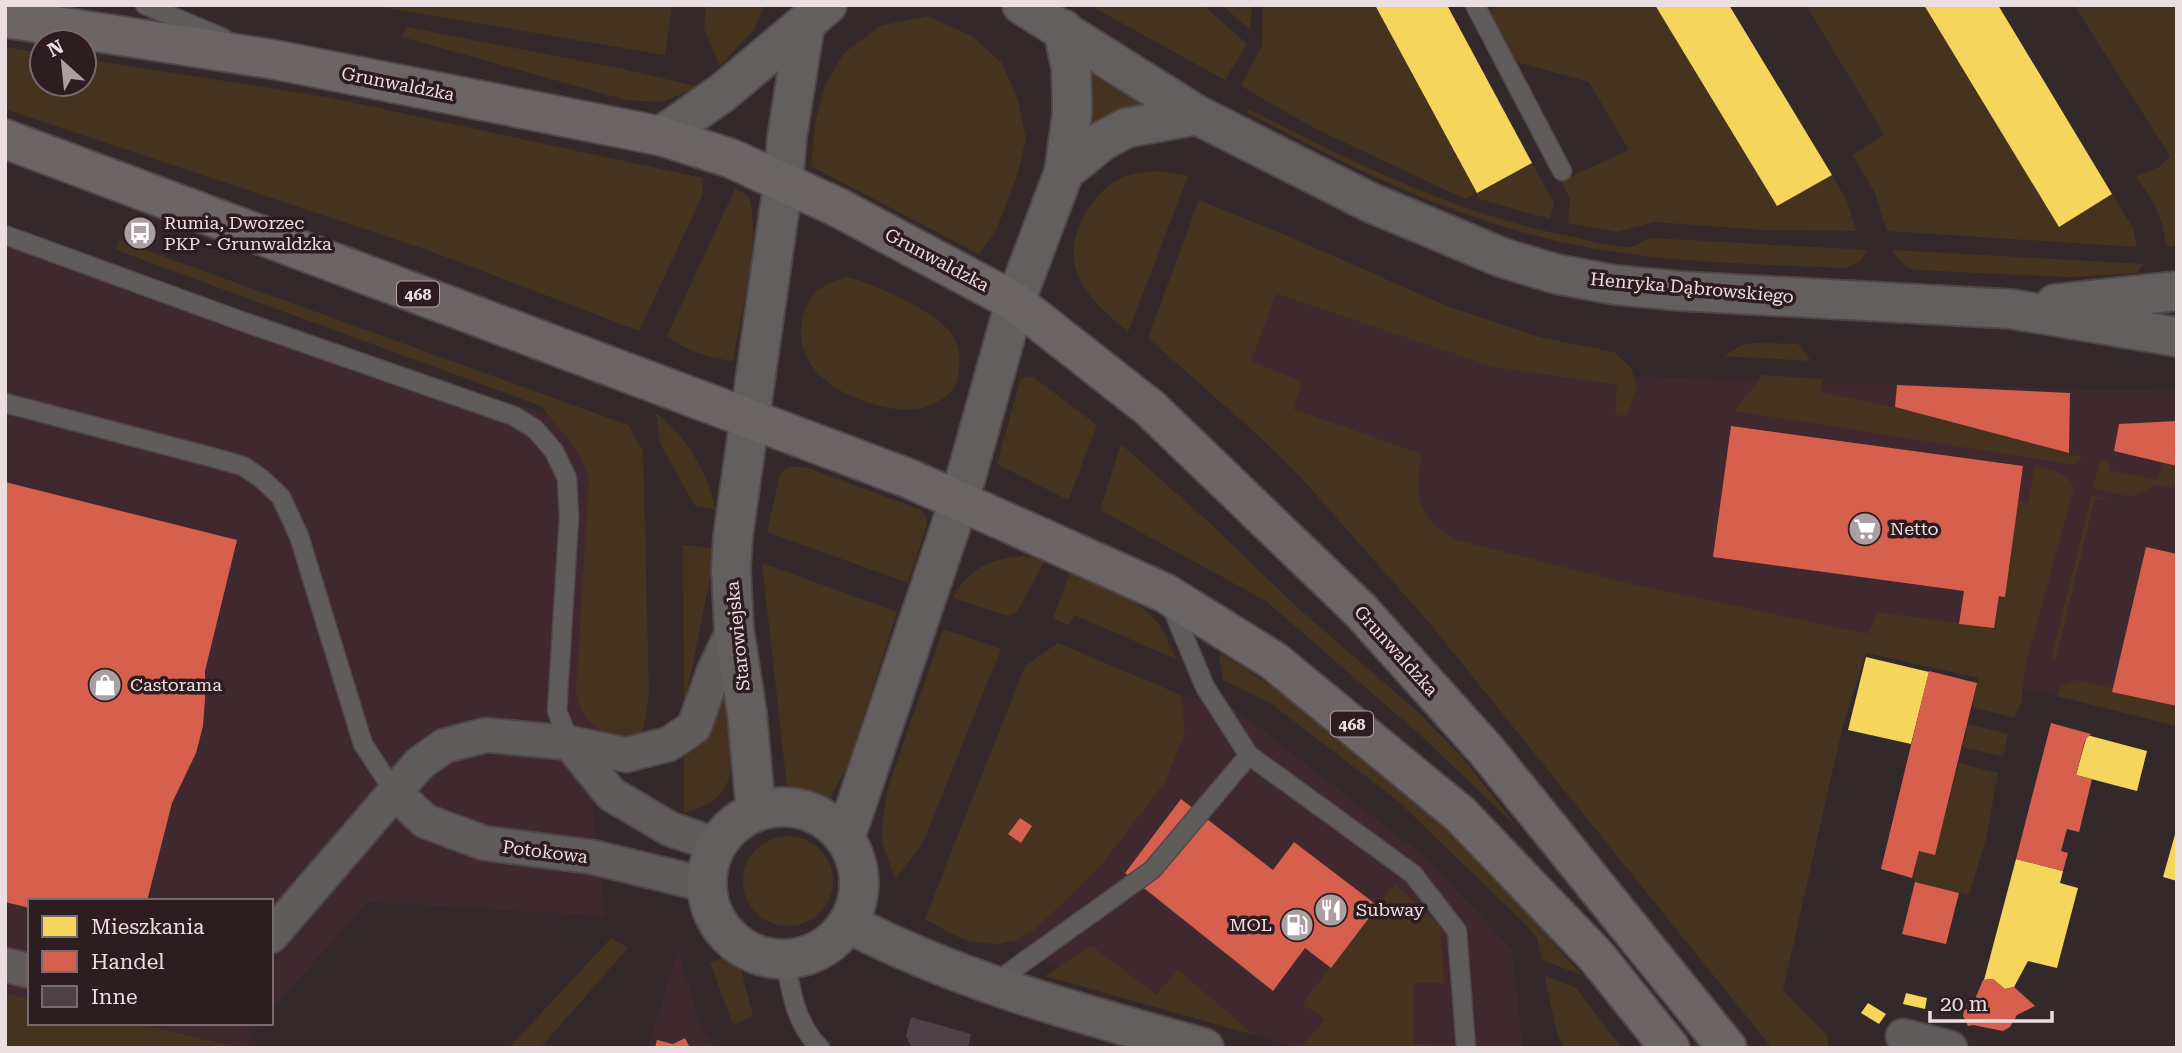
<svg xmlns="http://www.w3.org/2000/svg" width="2182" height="1053" viewBox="0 0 2182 1053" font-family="'Roboto Serif',serif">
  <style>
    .built { fill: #3f282e }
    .green { fill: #46331f }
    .homes { fill: #f6d55c }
    .shops { fill: #d6604d }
    .building { fill: #4c4147 }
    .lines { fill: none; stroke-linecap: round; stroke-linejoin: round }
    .service-casing { stroke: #504749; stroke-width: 21 }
    .minor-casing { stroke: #504749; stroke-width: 37 }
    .secondary-casing { stroke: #504749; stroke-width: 42 }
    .primary-casing { stroke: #504749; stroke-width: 42 }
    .service { stroke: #605c5c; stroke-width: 18 }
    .minor { stroke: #605c5c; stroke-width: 33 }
    .secondary { stroke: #635f5e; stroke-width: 38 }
    .primary { stroke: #6b6565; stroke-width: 38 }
    .labels { text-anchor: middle; stroke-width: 7; stroke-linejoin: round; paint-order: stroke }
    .shield { fill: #2d1c20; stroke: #b2a4a7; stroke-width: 2 }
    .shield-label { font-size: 16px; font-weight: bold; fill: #ebdee1 }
    .street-label { font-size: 18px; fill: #ebdee1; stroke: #2d1c20 }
    .poi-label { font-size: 18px; fill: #ebdee1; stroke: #2d1c20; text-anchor: start }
  </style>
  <rect width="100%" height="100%" fill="#33292b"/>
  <g class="built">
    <path d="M 5,241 L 242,324 L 604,431 L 593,809 L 606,916 L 367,902 L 271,1011 L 271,901 L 30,901 L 30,999 L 5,993 Z"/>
    <path d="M 1275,294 L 1494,367 L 1617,385 L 1615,414 L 1625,416 L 1637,388 L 1633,376 L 1839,384 L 1885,383 L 2106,390 L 2177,389 L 2177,726 L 2057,696 L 1866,652 L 1632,584 L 1453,539 L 1432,525 L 1419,499 L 1417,478 L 1422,454 L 1292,409 L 1250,361 Z"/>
    <path d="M 1099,680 L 1229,704 L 1424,856 L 1512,949 L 1523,1048 L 1296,1048 L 1098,984 L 967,920 Z"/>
    <path d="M 678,949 L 700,1023 L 716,1048 L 648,1048 Z"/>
    <path d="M 136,1023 L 261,1023 L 252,1033 L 248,1048 Z"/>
  </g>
  <g class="green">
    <path d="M 370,5 L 672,5 L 665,55 Z"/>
    <path d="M 706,5 L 765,5 L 754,30 L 720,66 L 704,28 Z"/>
    <path d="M 1089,5 L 1203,5 L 1247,44 L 1225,80 Z"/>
    <path d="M 1223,5 L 1252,5 L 1250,30 L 1222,5 Z"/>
    <path d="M 1263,5 L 1375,5 L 1476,192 L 1532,163 L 1554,203 L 1550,219 L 1480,199 L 1476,193 L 1465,199 L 1314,128 L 1241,86 L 1262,46 Z"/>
    <path d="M 1500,5 L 1655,5 L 1777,206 L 1832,175 L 1847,201 L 1856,231 L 1765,230 L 1654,222 L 1617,232 L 1568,223 L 1570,199 L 1561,181 L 1629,150 L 1589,82 L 1513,61 L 1487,12 Z"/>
    <path d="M 1806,5 L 1924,5 L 2059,226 L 2112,194 L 2133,228 L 2137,247 L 1887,231 L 1875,193 L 1853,155 L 1884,134 Z"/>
    <path d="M 2074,5 L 2177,5 L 2177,246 L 2166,246 C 2163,214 2153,202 2136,176 L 2159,167 L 2170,156 Z"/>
    <path d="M 927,16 L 972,36 L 1002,63 L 1018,100 L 1026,139 L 1017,176 L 995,233 L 979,254 L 811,166 L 815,123 L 825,85 L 844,53 L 880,26 Z"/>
    <path d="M 406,27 L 623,69 L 700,87 L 661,102 L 626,100 L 402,37 Z"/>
    <path d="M 5,47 L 42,53 L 42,84 L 84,84 L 84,59 L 327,97 L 702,178 L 703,194 L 639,331 L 430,251 L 5,109 Z"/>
    <path d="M 1084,62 L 1176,111 L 1076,138 Z"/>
    <path d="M 1248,109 C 1352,161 1454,214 1569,236 C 1588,240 1608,246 1627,247 C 1635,248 1643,240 1651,238 L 1867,250 L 1860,262 L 1845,268 C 1761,264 1674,263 1591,248 C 1465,225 1359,172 1247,112 Z"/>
    <path d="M 1161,171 L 1188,176 L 1128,332 C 1108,314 1084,296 1076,270 C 1065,234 1094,186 1129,175 C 1139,172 1151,172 1161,171 Z"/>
    <path d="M 735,189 L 748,195 C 763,234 740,318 733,361 C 711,358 684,351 667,336 Z"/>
    <path d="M 1199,200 L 1295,239 L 1447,306 L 1539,337 L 1614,352 L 1631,368 L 1637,388 L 1626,416 L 1615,415 L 1617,385 L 1494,367 L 1276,294 L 1251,361 L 1302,382 L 1293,409 L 1422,454 C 1414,495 1416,515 1453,539 L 1632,584 L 1868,634 L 1878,612 L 1994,628 L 2018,501 L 2028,503 L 2034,468 L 2036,466 C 2051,471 2069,472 2074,488 L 2025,667 L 2021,703 L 2014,718 L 1972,707 L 1978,678 L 1866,653 L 1842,729 L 1783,990 L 1828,1036 L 1828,1048 L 1772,1048 L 1431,625 L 1305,482 L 1260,437 L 1148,338 Z"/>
    <path d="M 118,240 L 628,425 L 643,451 L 649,695 L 642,738 C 605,735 584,733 576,691 L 589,478 L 578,452 L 541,406 L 116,250 Z"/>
    <path d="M 1891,250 L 2144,264 L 2137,273 L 2069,277 L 1915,270 L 1907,267 Z"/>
    <path d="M 847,277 C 873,283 940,313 953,336 C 961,349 960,363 958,377 C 956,394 933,406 918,409 C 905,412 890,408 876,405 C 835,393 791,366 803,317 C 810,291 823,284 847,277 Z"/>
    <path d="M 1753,343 L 1798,344 L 1811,361 L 1724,356 L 1740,346 Z"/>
    <path d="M 1762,375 L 1823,379 L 1820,392 L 1895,407 L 2083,457 L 2075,465 L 1735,411 Z"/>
    <path d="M 1032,376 L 1097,425 L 1068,500 L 997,464 L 1021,378 Z"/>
    <path d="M 656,413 C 688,438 706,471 716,510 L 695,506 L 660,443 Z"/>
    <path d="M 1121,444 L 1213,526 L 1299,609 L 1418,712 L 1462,757 L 1517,827 L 1418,733 L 1266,601 L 1100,510 Z"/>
    <path d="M 2101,459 L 2110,462 L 2109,470 L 2158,480 L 2162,463 L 2177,466 L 2177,488 L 2157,485 L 2132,497 L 2092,488 Z"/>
    <path d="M 789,467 L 805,467 L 921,510 L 927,519 L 927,525 L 908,583 L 767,532 L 780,475 Z"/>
    <path d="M 2092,495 L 2120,504 L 2095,498 L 2055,662 L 2051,660 Z"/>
    <path d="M 683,545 L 716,549 L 684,706 Z"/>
    <path d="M 1025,556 L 1045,561 L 1017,612 L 1008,616 L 953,598 C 969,567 990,559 1025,556 Z"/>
    <path d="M 762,563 L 897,612 L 848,766 L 830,797 L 810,790 L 787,787 Z"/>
    <path d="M 1070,572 C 1102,587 1147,600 1165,634 C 1169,642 1172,651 1176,659 L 1074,615 L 1068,625 L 1053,618 Z"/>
    <path d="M 943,629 L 1001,649 L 922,844 L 895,879 L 882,842 L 883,817 L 888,788 Z"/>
    <path d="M 1058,643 L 1181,695 L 1185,733 L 1165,782 L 1099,868 L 1033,931 L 1015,940 L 999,944 L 971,942 L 958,937 L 925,919 L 1025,666 Z"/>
    <path d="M 1222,654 L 1289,698 L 1407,792 L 1482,862 L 1582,975 L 1542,960 L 1537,938 L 1529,928 L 1399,802 L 1272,704 L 1223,680 L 1219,657 Z"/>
    <path d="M 2075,680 L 2113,688 L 2113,692 L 2177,706 L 2177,726 L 2057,696 L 2062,685 Z"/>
    <path d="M 722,694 L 725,694 L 727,700 C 731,748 748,799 684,812 L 684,755 L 700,741 Z"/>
    <path d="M 1968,724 L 2008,734 L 2003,756 L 1962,747 Z"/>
    <path d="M 1958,763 L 1998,773 L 1986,839 L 1969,895 L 1915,882 L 1912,878 L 1919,851 L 1935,854 Z"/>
    <circle cx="788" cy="881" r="45"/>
    <path d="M 1395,884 L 1440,926 L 1444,983 L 1414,983 L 1414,1044 L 1444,1045 L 1443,1048 L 1300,1048 L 1325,1019 L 1302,1004 Z"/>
    <path d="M 611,938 L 628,948 L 540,1048 L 509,1048 Z"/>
    <path d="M 1091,945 L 1156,995 L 1178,970 L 1254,1035 L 1045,976 Z"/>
    <path d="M 732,956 L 741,969 L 753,1016 L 733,1025 L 710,962 Z"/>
    <path d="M 1544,975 L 1576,988 L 1622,1048 L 1566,1048 L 1558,1037 Z"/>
    <path d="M 5,993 L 30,999 L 30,1023 L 136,1023 L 242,1048 L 5,1048 Z"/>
  </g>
  <g class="homes">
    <path d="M 1375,5 L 1447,5 L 1532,163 L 1477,193 Z"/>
    <path d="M 1655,5 L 1729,5 L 1832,175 L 1777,206 Z"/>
    <path d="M 1924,5 L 1998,5 L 2112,194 L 2059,227 Z"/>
    <path d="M 1866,657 L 1929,672 L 1911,744 L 1848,730 Z"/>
    <path d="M 2087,735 L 2147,751 L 2137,791 L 2076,775 Z"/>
    <path d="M 2176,831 L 2177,831 L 2177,881 L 2163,877 Z"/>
    <path d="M 2016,859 L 2063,871 L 2060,883 L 2078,888 L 2057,968 L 2028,961 L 2014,987 L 2005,989 L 1993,979 L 1984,980 Z"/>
    <path d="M 1906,993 L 1927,998 L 1925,1009 L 1903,1004 Z"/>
    <path d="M 1868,1003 L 1886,1014 L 1879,1024 L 1861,1013 Z"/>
  </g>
  <g class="shops">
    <path d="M 1897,385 L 2070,393 L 2069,453 L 1895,407 Z"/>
    <path d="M 2177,421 L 2177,466 L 2114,451 L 2119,424 Z"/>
    <path d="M 1731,426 L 2023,466 L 2005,597 L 1999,596 L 1994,628 L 1959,624 L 1964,591 L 1713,557 Z"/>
    <path d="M 5,482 L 237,540 L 205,671 L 205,699 L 203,726 L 196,753 L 172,803 L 147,901 L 30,901 L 30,908 L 5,902 Z"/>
    <path d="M 2146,547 L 2177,554 L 2177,706 L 2112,692 Z"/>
    <path d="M 1929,671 L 1977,683 L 1935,855 L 1919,851 L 1912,878 L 1881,869 Z"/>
    <path d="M 2051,723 L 2091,734 L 2085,740 L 2076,775 L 2092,779 L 2079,832 L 2067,829 L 2061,851 L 2068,853 L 2063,871 L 2016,859 Z"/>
    <path d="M 1181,799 L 1273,870 L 1294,842 L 1378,906 L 1331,968 L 1305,948 L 1273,991 L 1125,873 Z"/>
    <path d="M 1020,818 L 1032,826 L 1021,843 L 1008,834 Z"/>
    <path d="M 1915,882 L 1959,893 L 1946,944 L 1902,934 Z"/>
    <path d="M 1993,979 L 2005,989 L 2014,987 L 2035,1006 L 2017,1015 L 2010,1027 L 2003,1031 L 1973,1025 L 1968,1026 L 1963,1016 L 1964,1011 L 1973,1004 L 1983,980 Z"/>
    <path d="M 685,1038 L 690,1048 L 655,1048 L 657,1040 L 673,1044 Z"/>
  </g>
  <path class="building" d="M 911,1017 L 971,1034 L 968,1048 L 912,1048 L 906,1036 Z"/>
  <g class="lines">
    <defs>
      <g id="service">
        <path d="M 145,5 L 223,38"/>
        <path d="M 1475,5 L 1562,171"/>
        <path d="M 5,235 L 244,322 L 514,416 L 535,429 L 554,451 L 567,478 L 569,517 L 557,711 L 570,743"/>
        <path d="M 5,403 L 211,457 L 243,466 L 262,479 L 281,497 L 299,536 L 363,744 L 395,793"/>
        <path d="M 1170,603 L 1205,687 L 1249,755 L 1413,874 L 1457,931 L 1466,1048"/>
        <path d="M 785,958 C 791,991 795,1023 820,1048"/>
        <path d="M 993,984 L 1152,870 L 1249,755"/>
      </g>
      <g id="minor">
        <path d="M 570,743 L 611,794 L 670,829 L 717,845"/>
        <path d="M 395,793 L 425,821 L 484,843 L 592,857 L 707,885"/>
        <path d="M 271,936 L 419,764 L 444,746 L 486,735 L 570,743 L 626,755 L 669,744 L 694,727 L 714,671 L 734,629"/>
        <path d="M 5,965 L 30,971"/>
        <path d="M 1903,1036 L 1950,1048"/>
      </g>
      <g id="secondary">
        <path d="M 1022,5 L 1197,115 L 1369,202 L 1503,258 L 1556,274 L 1616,285 L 1680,291 L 2011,309 L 2177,337"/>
        <path d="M 661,136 L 722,93 L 827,5"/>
        <path d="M 1064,172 L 1102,141 L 1126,128 L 1197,115"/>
        <path d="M 2055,304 L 2177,291"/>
        <circle cx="783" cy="883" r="76"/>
        <path d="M 756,812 L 747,713 L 734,629 L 731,569 L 733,536 L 783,184 L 787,137 L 805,24"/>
        <path d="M 845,838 L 959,502 L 1015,302 L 1064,172 L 1072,114 L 1072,95 L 1071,68 L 1063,29"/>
        <path d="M 848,923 C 960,982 1083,1014 1204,1048"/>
      </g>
      <g id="primary">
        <path d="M 5,18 L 271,59 L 661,136 L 730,158 L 837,207 L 1015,302 L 1150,408 L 1361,611 L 1486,750 L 1727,1048"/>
        <path d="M 5,139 L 910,479 L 1165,593 L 1274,661 L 1460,814 L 1597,957 L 1670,1048"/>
      </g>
    </defs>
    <use href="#service" class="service-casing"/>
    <use href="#minor" class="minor-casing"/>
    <use href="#secondary" class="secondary-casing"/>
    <use href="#primary" class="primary-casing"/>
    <use href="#service" class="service"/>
    <use href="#minor" class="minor"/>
    <use href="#secondary" class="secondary"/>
    <use href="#primary" class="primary"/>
  </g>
  <defs>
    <symbol id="bus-disc" viewBox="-11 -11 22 22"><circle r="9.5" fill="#ab9fa1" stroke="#2d1c20"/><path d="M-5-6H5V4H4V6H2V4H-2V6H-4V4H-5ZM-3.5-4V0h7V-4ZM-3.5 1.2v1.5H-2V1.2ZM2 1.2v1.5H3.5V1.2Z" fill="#fff"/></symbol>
    <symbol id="supermarket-disc" viewBox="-11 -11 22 22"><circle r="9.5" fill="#ab9fa1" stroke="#2d1c20"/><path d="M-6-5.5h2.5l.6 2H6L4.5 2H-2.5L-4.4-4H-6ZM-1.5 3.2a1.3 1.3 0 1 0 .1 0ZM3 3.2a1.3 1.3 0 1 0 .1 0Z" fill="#fff"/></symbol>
    <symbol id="shop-disc" viewBox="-11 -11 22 22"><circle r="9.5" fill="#ab9fa1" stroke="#2d1c20"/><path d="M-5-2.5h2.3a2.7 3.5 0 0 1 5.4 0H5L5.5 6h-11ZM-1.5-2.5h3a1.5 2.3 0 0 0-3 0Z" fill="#fff"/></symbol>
    <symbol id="restaurant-disc" viewBox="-11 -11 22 22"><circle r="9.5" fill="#ab9fa1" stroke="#2d1c20"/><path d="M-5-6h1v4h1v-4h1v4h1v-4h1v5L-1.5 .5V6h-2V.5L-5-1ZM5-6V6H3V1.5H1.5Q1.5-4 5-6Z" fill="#fff"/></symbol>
    <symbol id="fuel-disc" viewBox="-11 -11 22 22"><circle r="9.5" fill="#ab9fa1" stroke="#2d1c20"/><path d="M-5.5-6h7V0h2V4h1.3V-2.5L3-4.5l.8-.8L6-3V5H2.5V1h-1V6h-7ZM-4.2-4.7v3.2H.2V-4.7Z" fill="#fff"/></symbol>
  </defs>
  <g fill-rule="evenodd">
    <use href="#bus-disc" x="121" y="214" width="38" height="38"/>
    <use href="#supermarket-disc" x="1846" y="510" width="38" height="38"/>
    <use href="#shop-disc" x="86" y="666" width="38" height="38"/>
    <use href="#restaurant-disc" x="1312" y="891" width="38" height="38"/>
    <use href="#fuel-disc" x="1278" y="906" width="38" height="38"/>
  </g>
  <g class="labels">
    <g class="shield">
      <rect x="397" y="281.5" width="42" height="25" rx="5"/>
      <rect x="1331" y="711.5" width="42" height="25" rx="5"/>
    </g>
    <g class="shield-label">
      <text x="418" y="300">468</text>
      <text x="1352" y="730">468</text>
    </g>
    <g class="street-label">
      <text transform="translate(398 84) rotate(11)" y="6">Grunwaldzka</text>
      <text transform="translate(937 260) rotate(28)" y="6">Grunwaldzka</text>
      <text transform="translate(1692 288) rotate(5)" y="6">Henryka Dąbrowskiego</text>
      <text transform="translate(738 636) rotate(-96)" y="6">Starowiejska</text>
      <text transform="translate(1396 651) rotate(48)" y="6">Grunwaldzka</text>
      <text transform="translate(545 852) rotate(7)" y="6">Potokowa</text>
    </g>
    <g class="poi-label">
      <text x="164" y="229">Rumia, Dworzec<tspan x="164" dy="21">PKP - Grunwaldzka</tspan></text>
      <text x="1890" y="535">Netto</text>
      <text x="130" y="691">Castorama</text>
      <text x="1356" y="916">Subway</text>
      <text x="1272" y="931" text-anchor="end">MOL</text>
    </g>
  </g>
  <rect width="2182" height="1053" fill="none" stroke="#ebdee1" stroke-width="14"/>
  <rect x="28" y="899" width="245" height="126" fill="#2d1c20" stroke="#796a6d" stroke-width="2"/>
  <rect x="42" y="916" width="35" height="21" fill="#f6d55c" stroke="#796a6d" stroke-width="2"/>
  <text x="91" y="934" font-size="21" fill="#ebdee1">Mieszkania</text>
  <rect x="42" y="951" width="35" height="21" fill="#d6604d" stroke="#796a6d" stroke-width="2"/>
  <text x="91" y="969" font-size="21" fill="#ebdee1">Handel</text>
  <rect x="42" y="986" width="35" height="21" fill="#4c4147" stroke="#796a6d" stroke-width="2"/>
  <text x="91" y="1004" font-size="21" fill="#ebdee1">Inne</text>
  <g transform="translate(63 63) rotate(333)"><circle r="33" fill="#2d1c20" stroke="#796a6d" stroke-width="2"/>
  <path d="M0-5L12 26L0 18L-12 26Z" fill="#ab9fa1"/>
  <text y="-10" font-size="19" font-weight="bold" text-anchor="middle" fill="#ebdee1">N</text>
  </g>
  <path d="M1930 1011v10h122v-10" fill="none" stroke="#ebdee1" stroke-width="3.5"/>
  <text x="1940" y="1011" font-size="21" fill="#ebdee1" stroke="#2d1c20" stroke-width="5" paint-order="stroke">20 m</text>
</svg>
